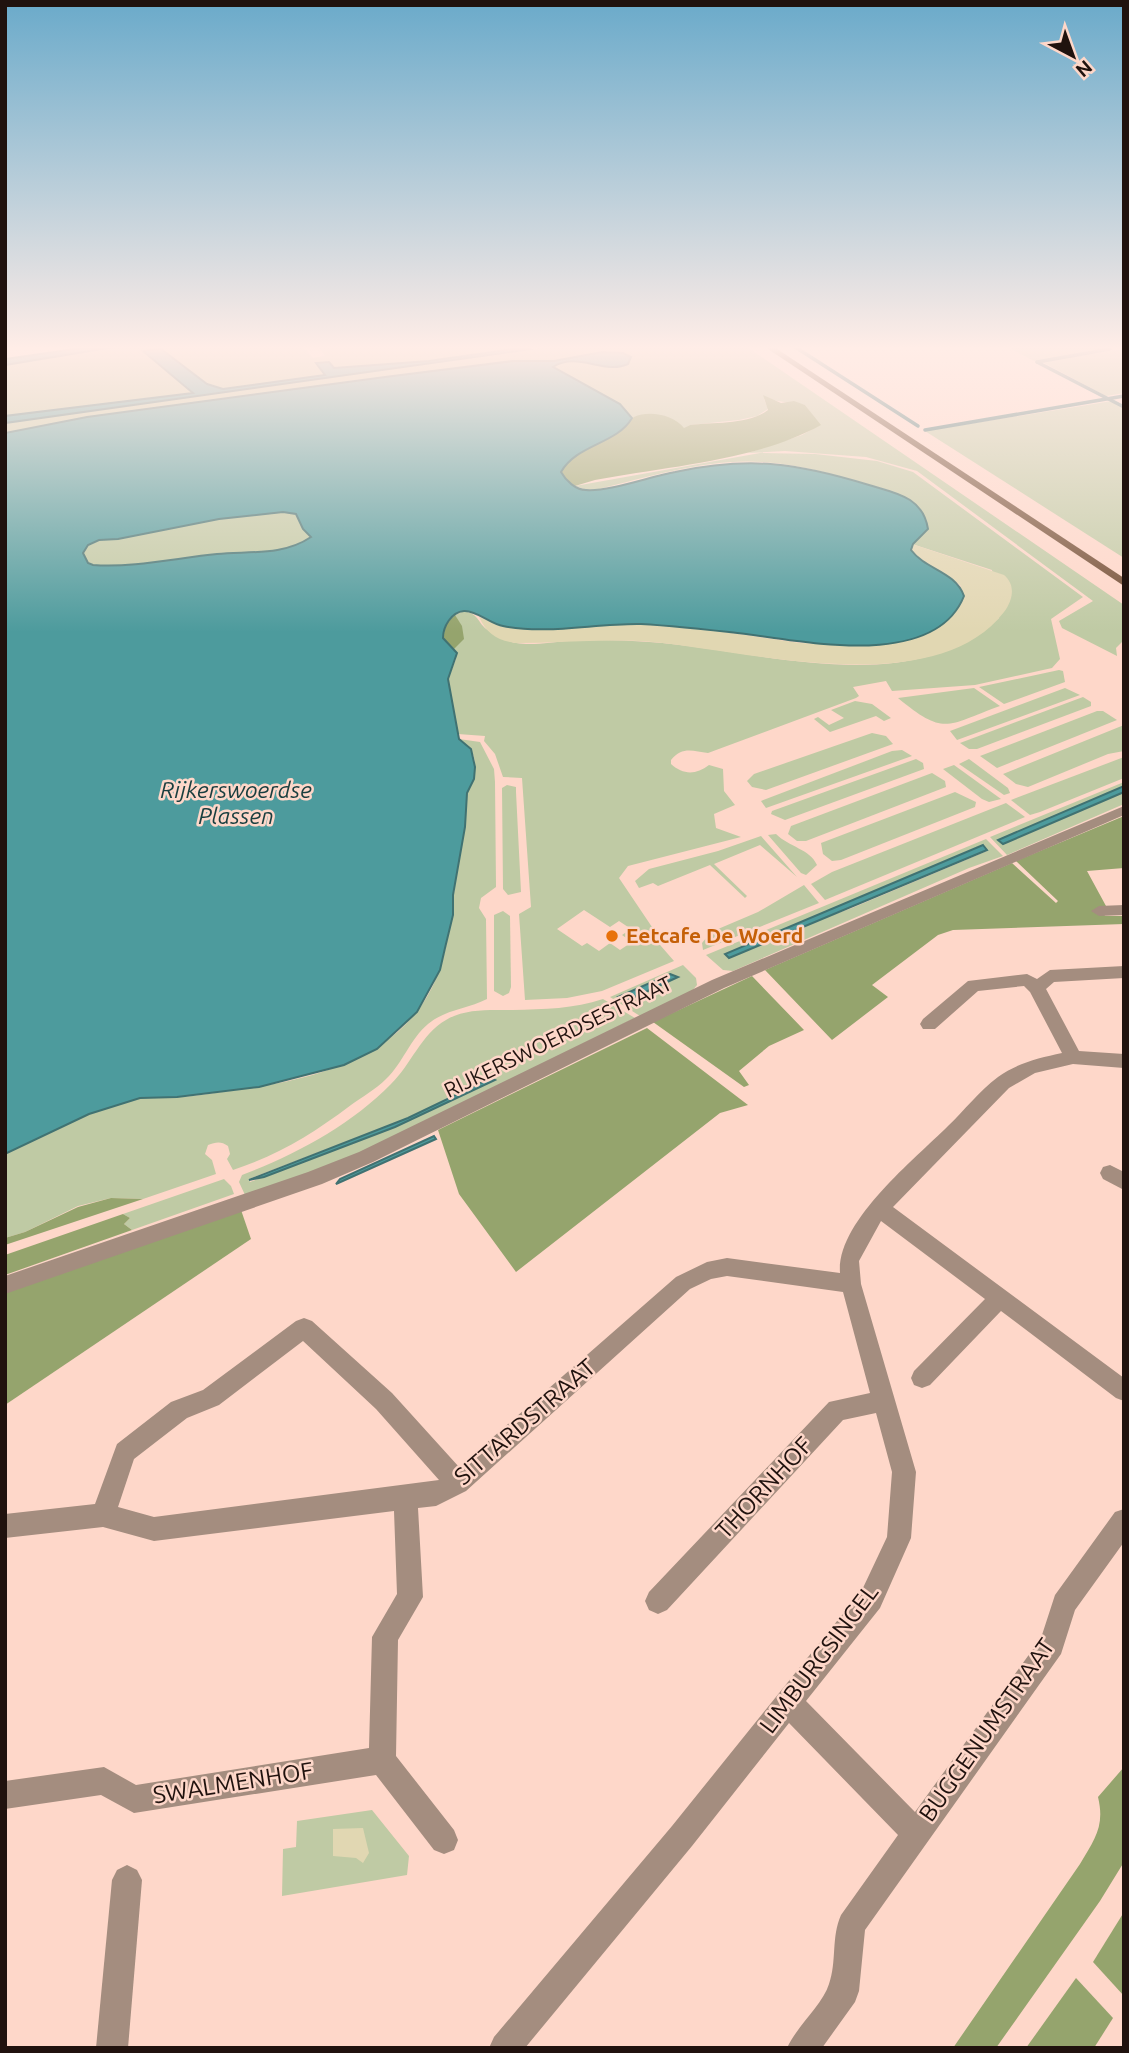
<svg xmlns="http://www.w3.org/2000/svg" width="1129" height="2053" viewBox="0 0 1129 2053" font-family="Ubuntu,sans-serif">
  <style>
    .green { fill: #bfcaa4; fill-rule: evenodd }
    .forest { fill: #95a46d }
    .sand { fill: #e1d7b2 }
    .water { fill: #4d9b9d; stroke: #407272; stroke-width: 2; fill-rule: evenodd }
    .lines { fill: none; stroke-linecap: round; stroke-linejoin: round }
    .stream { stroke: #407272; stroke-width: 3.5 }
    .minor { fill: #a48d7f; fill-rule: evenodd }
    .major { fill: #6f492f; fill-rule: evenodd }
    .food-dot { fill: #e8710a; stroke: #fed7c9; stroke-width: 2.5 }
    .labels { text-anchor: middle; stroke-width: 5; stroke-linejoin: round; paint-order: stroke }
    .food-label { font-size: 21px; font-weight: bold; fill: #c56008; stroke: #fed7c9; text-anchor: start }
    .street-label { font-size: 21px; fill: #20120e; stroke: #fed7c9 }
    .water-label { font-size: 23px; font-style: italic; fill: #193e3f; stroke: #fed7c9 }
    .near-street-label { font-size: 24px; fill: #20120e; stroke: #fed7c9 }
  </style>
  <rect width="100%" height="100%" fill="#fed7c9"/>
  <g class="green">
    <path d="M 126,345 L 301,345 L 313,358 L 325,356 L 317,345 L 517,345 L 521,348 L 429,361 L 333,368 L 329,362 L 316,364 L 326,375 L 224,389 L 207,384 L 161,349 L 194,393 L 5,416 L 5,365 Z"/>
    <path d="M 539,345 L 744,345 L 1124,605 L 1124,640 L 1116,648 L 1117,656 L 1062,628 L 1059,621 L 1093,601 L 917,471 L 866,457 L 785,451 L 748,453 L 802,435 L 820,425 L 805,405 L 764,399 L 768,409 L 757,416 L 739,420 L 690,425 L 683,429 C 668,413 653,414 632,418 L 620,404 L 553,366 L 574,360 L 616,367 L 610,352 L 554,361 L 513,361 L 385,377 L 87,417 L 5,433 L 5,423 L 541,348 Z"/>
    <path d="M 1004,345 L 1124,345 L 1124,347 L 1034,361 Z"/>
    <path d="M 1124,349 L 1124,393 L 1106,396 L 1042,362 Z"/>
    <path d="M 1112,401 L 1124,407 L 1124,558 L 925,431 Z"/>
    <path d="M 760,453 L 815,454 L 877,461 L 913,472 L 1083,597 L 1051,619 L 1060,659 L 1052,668 L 975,685 L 892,691 L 886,681 L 853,687 L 859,696 L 856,698 L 708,753 C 693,751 682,746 671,760 L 671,764 C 683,775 696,775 709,765 L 723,769 L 724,791 L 735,805 L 714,814 L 716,828 L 741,837 L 628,866 L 619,878 L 652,927 L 654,938 L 674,961 L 602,991 L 567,998 L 525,1000 L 519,914 L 531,907 L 522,778 L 503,777 L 495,754 L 484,741 L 485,736 L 458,734 L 448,679 L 456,659 L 451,645 L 451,617 L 464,611 C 476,614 476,617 483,626 C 488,632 508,642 516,643 C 532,646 553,642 569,641 C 596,639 622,640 649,642 C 757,649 909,702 999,618 L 992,570 L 912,544 L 919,539 L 888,490 C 847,478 806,465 763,462 C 709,458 651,476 599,489 L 587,490 L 575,486 ZM 584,910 L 610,927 L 619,921 L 631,929 L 622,935 L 632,942 L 620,950 L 610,943 L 599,951 L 587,943 L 582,946 L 557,929 Z"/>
    <path d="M 283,512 L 296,514 L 303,529 L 311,537 C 283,556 249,551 217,554 C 176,558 134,568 93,565 L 88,563 L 83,553 L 88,545 L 99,540 L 118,539 L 219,519 Z"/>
    <path d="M 1059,670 L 1063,671 L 1065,682 L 1004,704 L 979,687 Z"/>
    <path d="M 974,688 L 1000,706 C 947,725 945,737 898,698 Z"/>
    <path d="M 1065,688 L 1080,695 L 957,740 L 950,731 Z"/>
    <path d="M 1083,697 L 1091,702 L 1091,706 L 977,749 L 969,749 L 960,743 Z"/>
    <path d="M 855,701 L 872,704 L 891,718 L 884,721 L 876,716 L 830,732 L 814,719 L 818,717 L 829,725 L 844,718 L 831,710 Z"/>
    <path d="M 1097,711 L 1103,711 L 1117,720 L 997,768 L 980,756 Z"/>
    <path d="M 1124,725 L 1124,751 L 1108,754 L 1028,787 L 1016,784 L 1003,774 Z"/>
    <path d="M 872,733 L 886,736 L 893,744 L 766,790 L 752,787 L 747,781 L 754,774 Z"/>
    <path d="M 459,739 L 480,742 L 494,769 L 495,782 L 496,887 L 481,898 L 479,908 L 486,919 L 487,999 C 468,1009 446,1009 428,1024 C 410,1039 403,1063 386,1079 C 376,1089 362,1097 351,1105 C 311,1135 280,1154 233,1170 L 227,1159 L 230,1154 L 228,1146 C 221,1141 216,1142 208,1145 L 205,1154 L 212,1160 L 216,1174 L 143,1199 L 111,1198 L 78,1206 L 25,1232 L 5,1238 L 5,1154 C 47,1133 91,1109 138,1099 C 149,1096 163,1098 175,1097 C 191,1097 206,1094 222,1092 C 308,1081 409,1061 440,968 C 451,937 451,906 457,874 C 461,848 463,821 467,795 C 470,781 481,764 470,749 C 468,745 462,743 459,739 Z"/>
    <path d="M 902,750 L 912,756 L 766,808 L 761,801 L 892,751 Z"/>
    <path d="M 1124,757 L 1124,778 L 1040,812 L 1030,815 L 1011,800 Z"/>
    <path d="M 916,759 L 923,763 L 924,769 L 785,820 L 771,814 L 772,811 Z"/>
    <path d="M 969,759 L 1008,788 L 1010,793 L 1004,795 L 959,764 Z"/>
    <path d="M 954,765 L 1001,799 L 989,802 L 982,799 L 943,769 Z"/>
    <path d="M 932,773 L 945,781 L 946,787 L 806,841 L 797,841 L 788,834 L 791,826 Z"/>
    <path d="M 1124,782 L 1124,786 L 1004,844 L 1124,792 L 1124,804 L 1007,855 L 990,837 Z"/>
    <path d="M 507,785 L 516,787 L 516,792 L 521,892 L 508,895 L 503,889 L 502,788 Z"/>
    <path d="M 955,792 L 976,802 L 975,807 L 841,860 L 832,861 L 823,854 L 821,843 Z"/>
    <path d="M 1006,803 L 1025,817 L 825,900 L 811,884 L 832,872 Z"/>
    <path d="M 776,834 C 789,847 810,849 817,865 L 806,875 L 801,873 L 768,835 Z"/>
    <path d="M 761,836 L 797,877 L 760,845 L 714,864 L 747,896 L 745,898 L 710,865 L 658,886 L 653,883 L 639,888 L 635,881 L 649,869 L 718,851 Z"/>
    <path d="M 986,839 L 1003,856 L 969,868 L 733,971 L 723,970 L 706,955 ZM 982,845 L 987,851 L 852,908 L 725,954 Z"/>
    <path d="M 804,885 L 819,903 L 703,950 L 702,943 L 711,932 L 758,912 Z"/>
    <path d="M 503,911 L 510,916 L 511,987 L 509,993 L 503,996 L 494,991 L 494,915 Z"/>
    <path d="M 683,965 L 696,978 L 697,985 L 692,991 L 640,1016 L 610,997 Z"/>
    <path d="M 603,999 L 635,1018 L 356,1156 L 245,1195 L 239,1182 L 242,1175 C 295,1155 351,1125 391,1084 C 411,1065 421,1034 446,1020 C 465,1008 492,1010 513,1010 C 544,1009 574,1009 603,999 ZM 491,1078 L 494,1080 L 395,1127 L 250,1182 L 249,1179 L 408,1118 Z"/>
    <path d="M 224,1179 L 231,1186 L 234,1194 L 132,1230 L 124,1224 L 130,1218 L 123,1214 Z"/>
    <path d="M 372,1810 L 409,1856 L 407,1875 L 282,1896 L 283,1849 L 296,1847 L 297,1821 Z"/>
  </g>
  <g class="forest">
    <path d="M 763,395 L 781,403 L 794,401 L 805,405 L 821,425 C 756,461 668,466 595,480 L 575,486 L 565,479 L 561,472 C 574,450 599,444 619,432 C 625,429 628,420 634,417 C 649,410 674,415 684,428 L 690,425 C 713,422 749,425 768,410 Z"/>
    <path d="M 455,615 L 462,626 L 464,639 L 454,649 L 443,638 L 446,624 Z"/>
    <path d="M 1124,816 L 1124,868 L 1087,871 L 1106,906 L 1100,907 L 1105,916 L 1122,916 L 1124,924 L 953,930 L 938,935 L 872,985 L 888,997 L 832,1040 L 765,970 L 1012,863 L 1056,903 L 1058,901 L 1016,861 Z"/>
    <path d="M 752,976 L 804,1030 L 769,1046 L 739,1071 L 749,1085 L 744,1087 L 653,1022 Z"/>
    <path d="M 647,1028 L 748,1105 L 720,1113 L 516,1272 L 459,1194 L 438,1130 Z"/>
    <path d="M 111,1198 L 143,1199 L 5,1245 L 5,1238 L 25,1232 L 78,1207 Z"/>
    <path d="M 241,1210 L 251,1239 L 5,1405 L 5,1293 Z"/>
    <path d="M 123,1214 L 130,1218 L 124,1224 L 132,1230 L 5,1275 L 5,1255 Z"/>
    <path d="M 1124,1767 L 1124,1862 L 1100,1901 L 996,2048 L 953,2048 L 1080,1864 C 1095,1839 1105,1826 1098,1797 Z"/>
    <path d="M 1124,1912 L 1124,1996 L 1093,1962 Z"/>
    <path d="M 1076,1978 L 1113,2018 L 1094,2048 L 1026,2048 Z"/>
  </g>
  <g class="sand">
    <path d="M 912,544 L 1004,575 C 1016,585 1013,600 1004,612 C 935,702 748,651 653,642 C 607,638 561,643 515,643 C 497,640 487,634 479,617 L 504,627 L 637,624 L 696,628 L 800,643 L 876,646 L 933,631 L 961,586 C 945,572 923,567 911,550 Z"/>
    <path d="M 363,1828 L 369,1853 L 363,1863 L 356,1858 L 333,1856 L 333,1829 Z"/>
  </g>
  <g class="water">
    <path d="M 102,345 L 126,345 L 5,365 L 5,359 Z"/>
    <path d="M 517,345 L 526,345 L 531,349 L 5,423 L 5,416 L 193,393 L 143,351 L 161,349 L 207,384 L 223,389 L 325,375 L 316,363 L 329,362 L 334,368 L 429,361 L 520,348 Z"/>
    <path d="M 602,352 L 623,353 L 631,357 L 628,364 C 604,375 577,351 553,367 L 620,404 L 632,418 C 617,444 577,444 561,472 C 566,481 576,490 586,490 C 608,492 652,476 675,472 C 750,456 797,463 869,485 C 896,493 923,497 928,529 L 913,544 L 911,550 C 926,570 955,571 964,596 C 935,669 807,642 746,634 C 711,630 676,626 641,624 C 596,623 547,635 503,626 C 491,624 476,610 464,611 C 451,612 443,627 443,638 L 457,653 L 448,679 L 459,739 L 471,749 L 475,767 L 474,779 L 467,793 L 465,827 L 453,895 L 453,915 L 445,948 L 440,970 L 417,1012 L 377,1049 L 344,1065 L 259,1087 L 177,1097 L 140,1098 L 89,1114 L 5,1154 L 5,433 L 87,417 L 385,377 L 513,361 L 554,361 ZM 283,512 L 296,514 L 303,529 L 311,537 C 283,556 249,551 217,554 C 176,558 134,568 93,565 L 88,563 L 83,553 L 88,545 L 99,540 L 118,539 L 219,519 Z"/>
    <path d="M 1124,786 L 1124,792 L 1003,844 L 998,840 Z"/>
    <path d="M 983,845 L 987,850 L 729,958 L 725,954 Z"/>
    <path d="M 670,974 L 678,977 L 624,1002 L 618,997 Z"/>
    <path d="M 491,1078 L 495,1080 L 395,1127 L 264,1177 L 249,1180 L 408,1118 Z"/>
    <path d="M 434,1136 L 436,1139 L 336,1184 L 340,1179 Z"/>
  </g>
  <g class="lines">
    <g class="stream">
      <path d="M 792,345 L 918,426"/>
      <path d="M 1037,362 L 1124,407"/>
      <path d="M 1037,362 L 1110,349"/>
      <path d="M 925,430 L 1124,396"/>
    </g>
    <g class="minor">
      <path d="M 1124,806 L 1124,815 L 724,988 L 373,1162 L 322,1184 L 5,1294 L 5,1276 L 308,1172 L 359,1152 L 712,980 Z"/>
      <path d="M 1124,905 L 1124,915 L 1099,916 L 1091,911 L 1099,906 Z"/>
      <path d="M 1124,966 L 1124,978 L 1054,982 L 1046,989 L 1079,1051 L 1124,1054 L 1124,1068 L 1073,1064 L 1035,1073 L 1009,1088 L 893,1207 L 1124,1378 L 1124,1401 L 1116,1398 L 1001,1311 L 930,1385 L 922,1388 L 914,1385 L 911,1378 L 914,1371 L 985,1299 L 881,1221 L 859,1261 L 861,1284 L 916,1472 L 911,1538 L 880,1608 L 806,1701 L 915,1812 L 1041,1638 L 1055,1595 L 1115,1512 L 1124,1509 L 1124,1542 L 1075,1610 L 1061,1654 L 865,1930 L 859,1991 L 855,2002 L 822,2048 L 787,2048 C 797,2026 823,2004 829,1984 C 837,1962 831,1937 841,1915 L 898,1835 L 789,1723 L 692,1846 L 525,2048 L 489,2048 L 494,2037 L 672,1826 L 862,1590 L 887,1537 L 892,1472 L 876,1413 L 843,1420 L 667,1610 L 658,1614 L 649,1610 L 645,1601 L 649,1592 L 829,1402 L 870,1393 L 843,1292 L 727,1276 L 711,1279 L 690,1289 L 466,1491 L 436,1506 L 418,1508 L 423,1597 L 398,1640 L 396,1756 L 454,1830 L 458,1840 L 454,1850 L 444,1854 L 434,1850 L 376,1775 L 134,1813 L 101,1795 L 5,1809 L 5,1781 L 104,1767 L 136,1785 L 369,1748 L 372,1637 L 397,1594 L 394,1511 L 154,1541 L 103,1527 L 5,1538 L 5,1514 L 95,1504 L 117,1444 L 171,1402 L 203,1390 L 296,1321 L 304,1318 L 312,1321 L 392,1393 L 459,1467 L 676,1277 L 707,1262 L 727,1258 L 840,1273 C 836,1222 914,1160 948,1126 C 964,1111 979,1091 998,1077 C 1017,1063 1039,1058 1062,1053 L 1030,992 L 1024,986 L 978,991 L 935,1029 L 923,1029 L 920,1024 L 923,1019 L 968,981 L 1027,974 L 1037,979 L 1050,970 ZM 303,1341 L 376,1409 L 439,1480 L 154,1517 L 118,1507 L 134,1459 L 187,1418 L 219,1405 Z"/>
      <path d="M 1110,1165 L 1124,1172 L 1124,1190 L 1103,1179 L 1100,1173 L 1103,1167 Z"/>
      <path d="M 127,1865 L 137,1870 L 142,1880 L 128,2048 L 96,2048 L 112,1880 L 117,1870 Z"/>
    </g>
    <path class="major" d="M 762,345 L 771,345 L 1124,578 L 1124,586 Z"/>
  </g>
  <linearGradient id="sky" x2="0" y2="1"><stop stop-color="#6aaaca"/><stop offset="0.55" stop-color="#ffede7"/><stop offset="1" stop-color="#ffede7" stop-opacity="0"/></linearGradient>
  <rect width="1129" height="632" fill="url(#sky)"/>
  <circle class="food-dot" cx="612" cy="936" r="7"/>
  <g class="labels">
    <g class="food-label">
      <text x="626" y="943">Eetcafe De Woerd</text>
    </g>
    <g class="street-label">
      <text transform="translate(558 1037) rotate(-26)" y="7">RIJKERSWOERDSESTRAAT</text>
    </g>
    <g class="water-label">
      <text x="236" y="798">Rijkerswoerdse<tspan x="236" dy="26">Plassen</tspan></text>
    </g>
    <g class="near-street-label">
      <text transform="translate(525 1422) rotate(-41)" y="8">SITTARDSTRAAT</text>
      <text transform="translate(764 1488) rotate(-47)" y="8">THORNHOF</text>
      <text transform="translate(819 1659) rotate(-53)" y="8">LIMBURGSINGEL</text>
      <text transform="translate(987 1730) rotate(-55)" y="8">BUGGENUMSTRAAT</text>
      <text transform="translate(233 1783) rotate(-9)" y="8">SWALMENHOF</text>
    </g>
  </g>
  <rect width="1129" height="2053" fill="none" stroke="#20120e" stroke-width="14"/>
  <g transform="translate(1073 56) rotate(139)" stroke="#fed7c9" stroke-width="5" paint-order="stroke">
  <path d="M0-5L12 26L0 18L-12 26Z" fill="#20120e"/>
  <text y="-10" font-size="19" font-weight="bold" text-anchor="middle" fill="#20120e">N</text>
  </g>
</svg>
